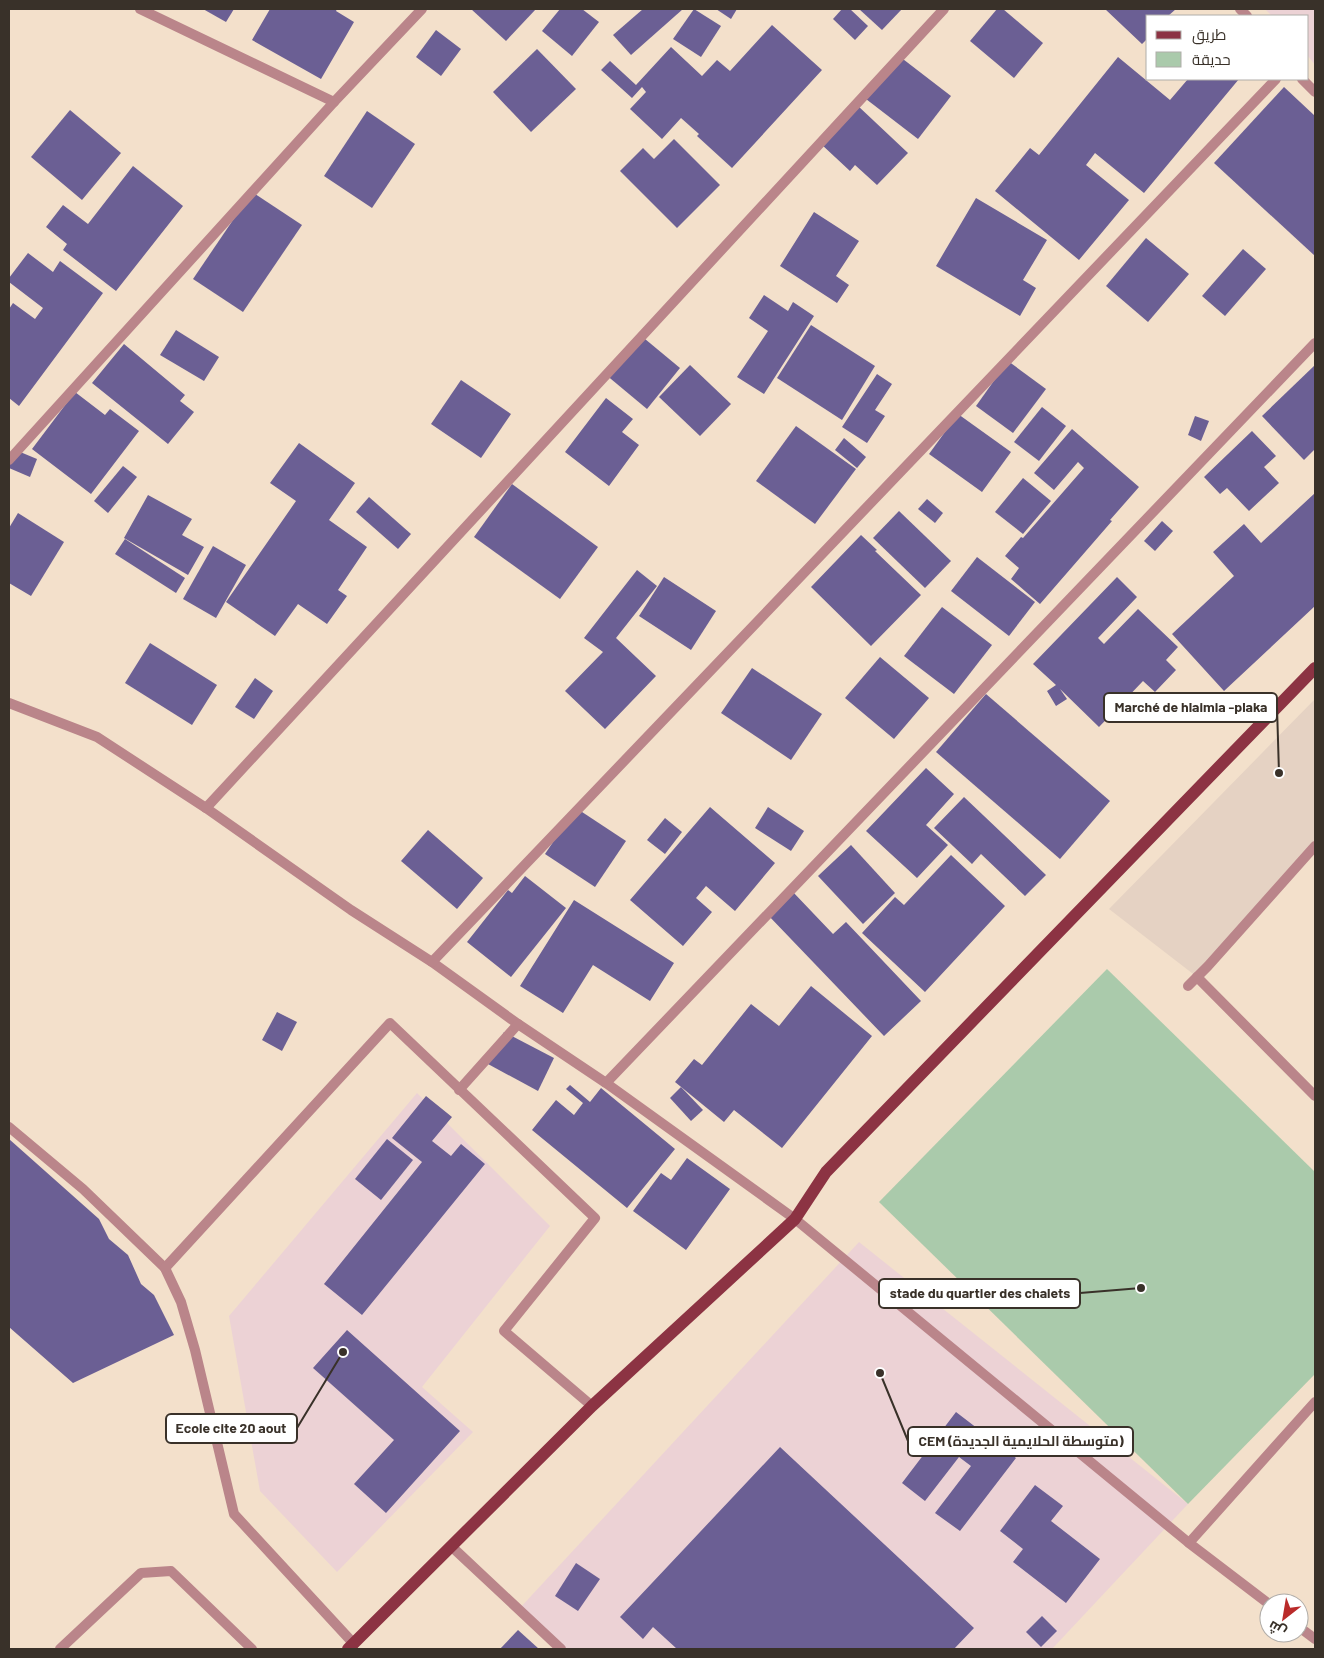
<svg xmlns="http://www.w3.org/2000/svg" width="1324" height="1658" viewBox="0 0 1324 1658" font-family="Barlow,Cairo,sans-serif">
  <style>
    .commercial { fill: #e5d2c3 }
    .education { fill: #ecd2d5 }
    .green { fill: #aacaab }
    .building { fill: #6b5f94 }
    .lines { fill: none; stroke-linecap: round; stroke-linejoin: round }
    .lane { stroke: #ba858a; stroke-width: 10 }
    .street { stroke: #ba858a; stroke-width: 10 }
    .primary { stroke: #8c3343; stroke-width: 12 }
    .leader { fill: none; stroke: #393129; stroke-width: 2 }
    .callout-dot { fill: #393129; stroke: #fff; stroke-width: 2 }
    .callout { fill: #fff; stroke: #393129; stroke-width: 2 }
    .callout-label { font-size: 14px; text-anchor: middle; font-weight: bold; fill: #393129 }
  </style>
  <rect width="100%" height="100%" fill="#f3e0cb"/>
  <path class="commercial" d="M 1315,699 L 1315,847 L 1197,977 L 1109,909 Z"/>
  <g class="education">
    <path d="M 1265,9 L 1315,9 L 1315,65 L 1308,56 L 1308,16 L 1272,16 Z"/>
    <path d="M 417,1093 L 550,1226 L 422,1387 L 473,1432 L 337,1572 L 260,1491 L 229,1316 Z"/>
    <path d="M 859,1242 L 1188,1504 L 1052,1649 L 566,1649 L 519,1609 Z"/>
  </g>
  <path class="green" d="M 1107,969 L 1315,1172 L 1315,1374 L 1188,1504 L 879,1202 Z"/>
  <g class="building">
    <path d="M 203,9 L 234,9 L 226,22 Z"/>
    <path d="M 270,9 L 337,9 L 336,11 L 354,22 L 321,79 L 252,40 Z"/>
    <path d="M 471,9 L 536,9 L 506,41 Z"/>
    <path d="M 560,9 L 582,9 L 599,22 L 572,56 L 542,31 Z"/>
    <path d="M 643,9 L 683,9 L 631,55 L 613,35 Z"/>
    <path d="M 694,9 L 721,26 L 701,57 L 673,39 Z"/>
    <path d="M 716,9 L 737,9 L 731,19 Z"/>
    <path d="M 842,9 L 850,9 L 868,26 L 855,40 L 833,19 Z"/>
    <path d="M 859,9 L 902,9 L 882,30 Z"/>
    <path d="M 997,9 L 1003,9 L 1043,43 L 1014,78 L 970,41 Z"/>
    <path d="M 1105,9 L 1176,9 L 1168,16 L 1148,16 L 1148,38 L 1142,44 Z"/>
    <path d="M 772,25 L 822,70 L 732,168 L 697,136 L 699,134 L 681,118 L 662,139 L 630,109 L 646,92 L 642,87 L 632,98 L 601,70 L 610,61 L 636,85 L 671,47 L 702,76 L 717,60 L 730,71 Z"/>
    <path d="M 436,30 L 461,49 L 441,76 L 416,57 Z"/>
    <path d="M 537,49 L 576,89 L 531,132 L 493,92 Z"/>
    <path d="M 899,56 L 951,96 L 918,139 L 866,99 Z"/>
    <path d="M 1118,57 L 1170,100 L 1188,79 L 1239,79 L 1144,193 L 1095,153 L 1086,165 L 1129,200 L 1079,260 L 995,191 L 1030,148 L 1039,155 Z"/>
    <path d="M 1284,87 L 1315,116 L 1315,256 L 1214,163 Z"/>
    <path d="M 857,105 L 908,153 L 877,185 L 855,165 L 850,171 L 821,144 Z"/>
    <path d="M 70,110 L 121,153 L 82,200 L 31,157 Z"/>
    <path d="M 367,111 L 415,144 L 372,208 L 324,176 Z"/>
    <path d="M 674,139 L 720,185 L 677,228 L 620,171 L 643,148 L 654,159 Z"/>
    <path d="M 133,166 L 183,206 L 116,291 L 63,250 L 67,244 L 46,227 L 63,205 L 88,224 Z"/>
    <path d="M 252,192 L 302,225 L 243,312 L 193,279 Z"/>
    <path d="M 976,198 L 1047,240 L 1023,280 L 1036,288 L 1020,316 L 936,266 Z"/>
    <path d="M 814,212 L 859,241 L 836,276 L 849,285 L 837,303 L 780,266 Z"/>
    <path d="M 1146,238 L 1189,274 L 1148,322 L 1106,286 Z"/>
    <path d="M 1243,249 L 1266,269 L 1225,316 L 1202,296 Z"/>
    <path d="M 28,253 L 53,272 L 60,261 L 103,293 L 19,406 L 9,398 L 9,309 L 13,303 L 35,319 L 43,308 L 9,282 L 9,278 Z"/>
    <path d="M 764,295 L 788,311 L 793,302 L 814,316 L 764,394 L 737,377 L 768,331 L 749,318 Z"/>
    <path d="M 811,325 L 875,366 L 842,420 L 777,378 Z"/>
    <path d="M 176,330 L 219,357 L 204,381 L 160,355 Z"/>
    <path d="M 639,334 L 680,368 L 647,409 L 605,374 Z"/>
    <path d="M 124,344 L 185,395 L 180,401 L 194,412 L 168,444 L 92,383 Z"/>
    <path d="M 1008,361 L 1046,389 L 1013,433 L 976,406 Z"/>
    <path d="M 690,365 L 731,404 L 700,436 L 659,397 Z"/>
    <path d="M 1315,365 L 1315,449 L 1304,460 L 1262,416 Z"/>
    <path d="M 877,374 L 892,384 L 875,410 L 885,416 L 867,443 L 842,427 Z"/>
    <path d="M 461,380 L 511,414 L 481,458 L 431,424 Z"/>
    <path d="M 75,392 L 105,415 L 110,409 L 139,431 L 91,494 L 32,449 Z"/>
    <path d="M 606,398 L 633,419 L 622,432 L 639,445 L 609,486 L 565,452 Z"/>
    <path d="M 1042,407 L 1066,426 L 1039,461 L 1014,442 Z"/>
    <path d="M 958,414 L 1011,452 L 982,492 L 929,454 Z"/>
    <path d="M 1195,416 L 1209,421 L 1201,441 L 1188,435 Z"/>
    <path d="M 796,426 L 856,469 L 815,524 L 756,481 Z"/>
    <path d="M 1072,429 L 1139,487 L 1110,520 L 1112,521 L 1040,604 L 1011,579 L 1019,568 L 1005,556 L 1021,537 L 1023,538 L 1084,468 L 1078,462 L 1054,490 L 1034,473 Z"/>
    <path d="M 1252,431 L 1276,456 L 1264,467 L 1279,483 L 1249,511 L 1227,488 L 1220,494 L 1204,477 Z"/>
    <path d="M 844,438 L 866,457 L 857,468 L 835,450 Z"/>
    <path d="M 299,443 L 355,483 L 329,520 L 367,547 L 338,590 L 347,596 L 327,624 L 298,604 L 275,636 L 226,602 L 296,501 L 270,483 Z"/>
    <path d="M 13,449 L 37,459 L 30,477 L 9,468 L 9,459 Z"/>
    <path d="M 123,466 L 137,477 L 108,513 L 94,501 Z"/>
    <path d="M 1023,478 L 1051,501 L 1023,534 L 995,512 Z"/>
    <path d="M 512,484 L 598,547 L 560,599 L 474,537 Z"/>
    <path d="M 1315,493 L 1315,606 L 1224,691 L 1172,634 L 1234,576 L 1213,552 L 1244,524 L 1261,543 Z"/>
    <path d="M 148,495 L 192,519 L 182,535 L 204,547 L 188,575 L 124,538 Z"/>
    <path d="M 369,497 L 411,534 L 398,549 L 356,512 Z"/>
    <path d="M 927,499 L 943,513 L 935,523 L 918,509 Z"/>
    <path d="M 899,511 L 951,561 L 925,588 L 873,538 Z"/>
    <path d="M 18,513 L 64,542 L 31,596 L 9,583 L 9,528 Z"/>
    <path d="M 1162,521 L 1173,531 L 1155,551 L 1144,541 Z"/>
    <path d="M 861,535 L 877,550 L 875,551 L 921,595 L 871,646 L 811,587 Z"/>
    <path d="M 125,539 L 185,578 L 176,593 L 115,554 Z"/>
    <path d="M 213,546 L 246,565 L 216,618 L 183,599 Z"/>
    <path d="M 977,557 L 1035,602 L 1009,636 L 951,591 Z"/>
    <path d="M 637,570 L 657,586 L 616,638 L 656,676 L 605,729 L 565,691 L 603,652 L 584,638 Z"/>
    <path d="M 664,577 L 716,611 L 691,650 L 639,616 Z"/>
    <path d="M 1117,577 L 1137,597 L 1098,638 L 1104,644 L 1138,609 L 1178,647 L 1166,660 L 1176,670 L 1155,692 L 1143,681 L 1099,727 L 1060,689 L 1067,699 L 1056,706 L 1047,691 L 1056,685 L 1033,664 Z"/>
    <path d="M 942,607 L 992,645 L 954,694 L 904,656 Z"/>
    <path d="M 150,643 L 217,685 L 192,725 L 125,683 Z"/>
    <path d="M 880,657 L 929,698 L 894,739 L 845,698 Z"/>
    <path d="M 752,668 L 822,714 L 791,760 L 721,713 Z"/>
    <path d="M 255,678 L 273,691 L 254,719 L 235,707 Z"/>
    <path d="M 986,694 L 1110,801 L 1060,859 L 936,752 Z"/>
    <path d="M 926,768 L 954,794 L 926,825 L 948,845 L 917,878 L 866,831 Z"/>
    <path d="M 964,797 L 1046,875 L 1025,896 L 981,854 L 972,864 L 934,828 Z"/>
    <path d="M 710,807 L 775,863 L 735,911 L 706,886 L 696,898 L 712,912 L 683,946 L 630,900 Z"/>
    <path d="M 768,807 L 804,831 L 791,851 L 755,828 Z"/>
    <path d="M 576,808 L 626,841 L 595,887 L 545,854 Z"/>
    <path d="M 665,818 L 682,832 L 665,854 L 647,840 Z"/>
    <path d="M 428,830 L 483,878 L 457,909 L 401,861 Z"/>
    <path d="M 851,845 L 895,893 L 863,924 L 818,876 Z"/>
    <path d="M 951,855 L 1005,906 L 925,992 L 862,933 L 895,897 L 904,905 Z"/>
    <path d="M 525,876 L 566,908 L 511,977 L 467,942 L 508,890 L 512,893 Z"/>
    <path d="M 792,891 L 833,934 L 846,922 L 921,1001 L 884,1036 L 767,914 Z"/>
    <path d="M 574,900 L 674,963 L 650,1001 L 593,965 L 563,1013 L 520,986 Z"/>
    <path d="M 811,986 L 872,1036 L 782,1148 L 734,1110 L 724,1122 L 675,1082 L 694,1059 L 702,1065 L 751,1004 L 779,1026 Z"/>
    <path d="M 277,1012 L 297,1022 L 282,1051 L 262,1040 Z"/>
    <path d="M 504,1032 L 554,1058 L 538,1091 L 488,1064 Z"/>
    <path d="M 570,1085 L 590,1102 L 601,1088 L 675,1149 L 627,1208 L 532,1130 L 556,1100 L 574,1115 L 583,1103 L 566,1089 Z"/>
    <path d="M 681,1087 L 703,1110 L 691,1121 L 670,1098 Z"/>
    <path d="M 426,1096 L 452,1117 L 432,1141 L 451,1156 L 461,1144 L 485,1164 L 362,1315 L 324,1284 L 422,1162 L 392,1138 Z"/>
    <path d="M 9,1139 L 99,1219 L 109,1239 L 128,1255 L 141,1284 L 154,1295 L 174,1335 L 73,1383 L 9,1327 Z"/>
    <path d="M 387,1139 L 413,1160 L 381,1200 L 355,1179 Z"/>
    <path d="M 687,1158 L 730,1189 L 686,1250 L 633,1211 L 661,1173 L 671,1180 Z"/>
    <path d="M 347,1330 L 460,1431 L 386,1513 L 354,1484 L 394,1440 L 313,1368 Z"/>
    <path d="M 956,1412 L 1016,1458 L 960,1531 L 935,1513 L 971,1466 L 959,1457 L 925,1501 L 902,1483 Z"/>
    <path d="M 780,1447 L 974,1628 L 954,1649 L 677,1649 L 653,1627 L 643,1639 L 620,1617 Z"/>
    <path d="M 1035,1485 L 1063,1506 L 1051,1521 L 1100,1559 L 1066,1603 L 1013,1562 L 1023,1549 L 1000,1531 Z"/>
    <path d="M 576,1563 L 600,1579 L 578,1611 L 555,1596 Z"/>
    <path d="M 1042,1616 L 1057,1631 L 1041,1647 L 1026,1632 Z"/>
    <path d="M 518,1630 L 539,1649 L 500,1649 Z"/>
  </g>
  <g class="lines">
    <path class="lane" d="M 60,1649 L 141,1573 L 171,1571 L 252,1649"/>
    <g class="street">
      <path d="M 140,9 L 334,102"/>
      <path d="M 1240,9 L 1247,16"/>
      <path d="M 1302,79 L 1315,92"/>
      <path d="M 9,460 L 334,102 L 422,9"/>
      <path d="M 9,703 L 97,737 L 206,808 L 351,910 L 432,962 L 518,1024 L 606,1083 L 795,1219 L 1189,1543"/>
      <path d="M 206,808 L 944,9"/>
      <path d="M 432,962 L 1276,79"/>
      <path d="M 1197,977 L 1315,1096"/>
      <path d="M 1188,986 L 1208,966 L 1315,846"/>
      <path d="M 606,1083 L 1315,343"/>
      <path d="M 459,1090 L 518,1024"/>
      <path d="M 9,1127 L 83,1189 L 165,1268 L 181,1302 L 195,1350 L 234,1514 L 354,1644"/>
      <path d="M 165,1268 L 390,1023 L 595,1218 L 504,1331 L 592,1406"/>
      <path d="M 451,1546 L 561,1649"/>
      <path d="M 1269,1604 L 1189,1543 L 1315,1402"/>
      <path d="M 1299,1627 L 1315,1639"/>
    </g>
    <path class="primary" d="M 348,1649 L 592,1406 L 795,1219 L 826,1172 L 1315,668"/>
  </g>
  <path class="leader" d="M1279 773L1277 707M1141 1288L1080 1293M343 1352L297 1428M880 1373L908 1441"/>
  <g class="callout-dot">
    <circle cx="1279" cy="773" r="5"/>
    <circle cx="1141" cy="1288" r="5"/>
    <circle cx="343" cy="1352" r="5"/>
    <circle cx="880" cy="1373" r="5"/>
  </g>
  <g class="callout">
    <rect x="1104" y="693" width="173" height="29" rx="5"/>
    <rect x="879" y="1279" width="201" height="29" rx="5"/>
    <rect x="166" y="1414" width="131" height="29" rx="5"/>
    <rect x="908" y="1427" width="225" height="29" rx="5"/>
  </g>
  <g class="callout-label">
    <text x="1191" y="712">Marché de hlaimia -plaka</text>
    <text x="980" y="1298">stade du quartier des chalets</text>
    <text x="231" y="1433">Ecole cite 20 aout</text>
    <text x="1021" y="1446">CEM (متوسطة الحلايمية الجديدة)</text>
  </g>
  <rect width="1324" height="1658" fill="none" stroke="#393129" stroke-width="20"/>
  <rect x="1146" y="15" width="162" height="65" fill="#ffffff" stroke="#b0ada9"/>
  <rect x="1156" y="31" width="25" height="8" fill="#8c3343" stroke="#b0ada9"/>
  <text x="1192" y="40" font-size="15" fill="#393129">طريق</text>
  <rect x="1156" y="52" width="25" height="15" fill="#aacaab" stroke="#b0ada9"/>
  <text x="1192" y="65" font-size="15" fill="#393129">حديقة</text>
  <g transform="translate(1284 1618) rotate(211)"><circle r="24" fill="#ffffff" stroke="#b0ada9"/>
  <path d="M0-4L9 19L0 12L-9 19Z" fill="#ba2b2a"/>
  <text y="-8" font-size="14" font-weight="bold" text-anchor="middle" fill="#393129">ش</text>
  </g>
</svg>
